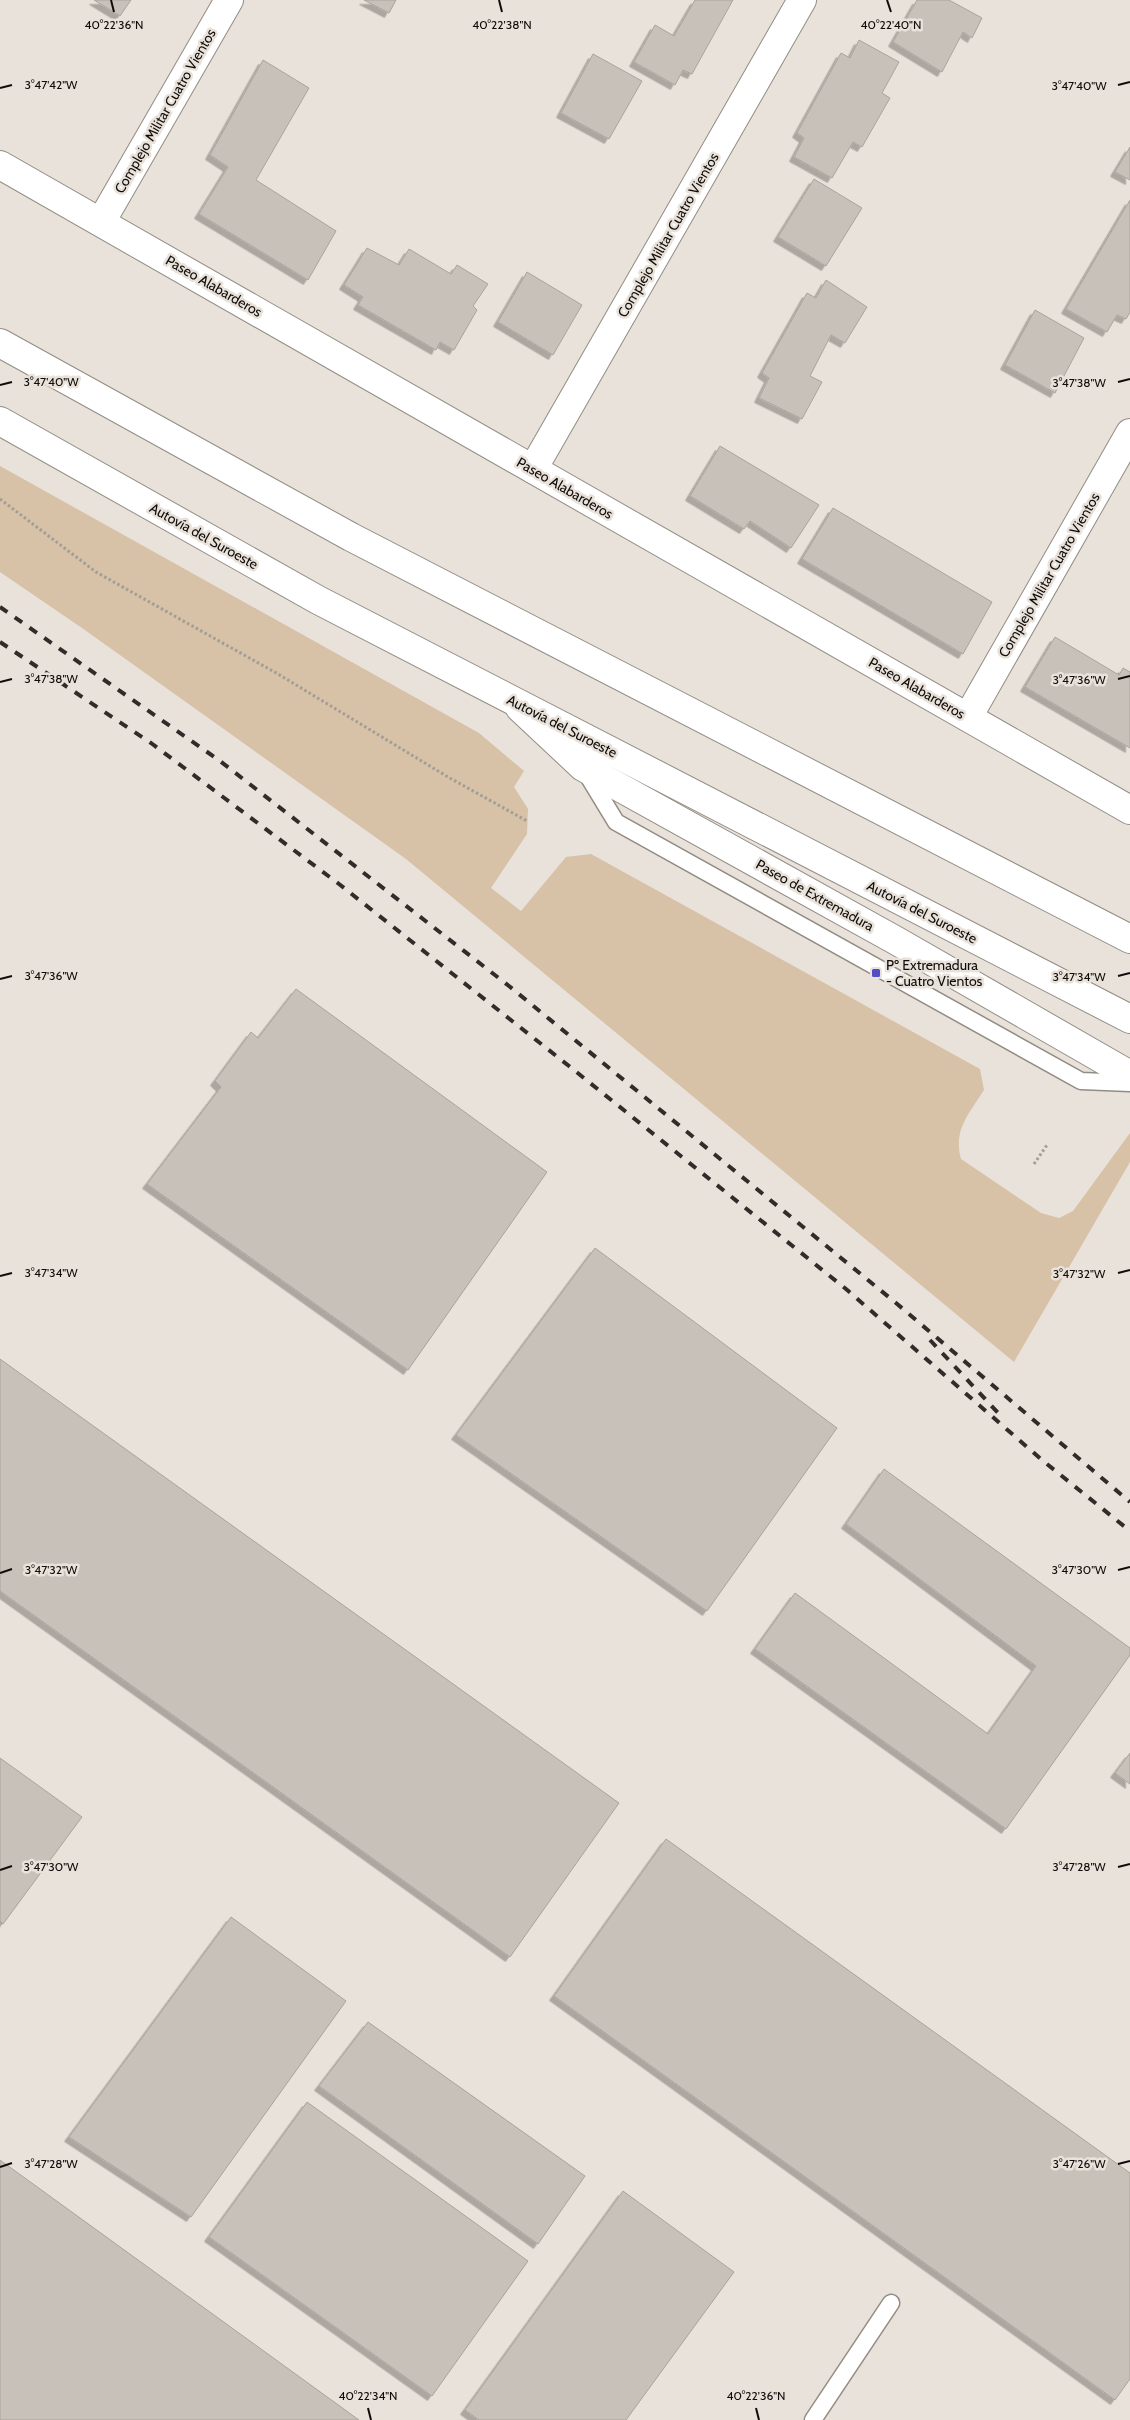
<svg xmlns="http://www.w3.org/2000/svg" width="1130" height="2420" viewBox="0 0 1130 2420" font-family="Cabin,sans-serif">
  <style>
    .green { fill: #d7c1a7 }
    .building { fill: #c8c1b9; stroke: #aaa39c; filter: url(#shadow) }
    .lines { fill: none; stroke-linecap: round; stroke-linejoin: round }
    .service-casing { stroke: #928c84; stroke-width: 19 }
    .minor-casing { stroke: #928c84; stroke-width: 30 }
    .motorway-casing { stroke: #928c84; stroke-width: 30 }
    .path { stroke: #a39d97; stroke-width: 3; stroke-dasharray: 2.5 2.5; stroke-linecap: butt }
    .service { stroke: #fff; stroke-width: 16 }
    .minor { stroke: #fff; stroke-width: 28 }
    .motorway { stroke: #fff; stroke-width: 28 }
    .rail { stroke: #302c2a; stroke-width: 4; stroke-dasharray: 9 9; stroke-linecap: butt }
    .ticks { fill: none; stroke: #0f0c0a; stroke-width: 2 }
    .poi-dot { fill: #544cc3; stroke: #e9e2da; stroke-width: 2 }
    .labels { text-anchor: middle; stroke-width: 5; stroke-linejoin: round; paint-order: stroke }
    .street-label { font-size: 14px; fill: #0f0c0a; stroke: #e9e2da }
    .poi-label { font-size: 14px; fill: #0f0c0a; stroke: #e9e2da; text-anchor: start }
    .ticks-label { font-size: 12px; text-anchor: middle; fill: #0f0c0a; stroke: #e9e2da; stroke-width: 5; stroke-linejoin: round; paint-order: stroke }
  </style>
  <defs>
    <filter id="shadow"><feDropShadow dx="-4.5" dy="4.5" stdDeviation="0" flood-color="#0004"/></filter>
  </defs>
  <rect width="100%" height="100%" fill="#e9e2da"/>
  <path class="green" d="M 0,466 L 479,733 L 524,771 L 514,787 L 528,809 L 527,834 L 491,888 L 521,911 L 566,857 L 591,854 L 980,1069 L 984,1090 C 969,1114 953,1130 961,1159 L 1041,1213 L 1059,1218 L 1073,1211 L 1130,1133 L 1130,1162 L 1014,1362 L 406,859 L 82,628 L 0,572 Z"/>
  <g class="building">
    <path d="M 94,0 L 131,0 L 120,16 Z"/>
    <path d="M 364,0 L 396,0 L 389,13 Z"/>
    <path d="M 695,0 L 733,0 L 692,74 L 683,70 L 675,85 L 634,62 L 655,25 L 674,36 Z"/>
    <path d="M 917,0 L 949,0 L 982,18 L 972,38 L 963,32 L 942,72 L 893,42 Z"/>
    <path d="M 859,40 L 899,62 L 882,93 L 890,98 L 862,147 L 853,142 L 832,178 L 794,157 L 804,138 L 797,133 L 841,53 L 850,58 Z"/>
    <path d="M 593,54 L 642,81 L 609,139 L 561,113 Z"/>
    <path d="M 263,60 L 309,88 L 256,180 L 336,231 L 308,280 L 199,214 L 228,167 L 210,155 Z"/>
    <path d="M 1130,147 L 1130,180 L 1115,172 Z"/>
    <path d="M 814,179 L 862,208 L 826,266 L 778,237 Z"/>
    <path d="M 1130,200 L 1130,312 L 1126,319 L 1117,315 L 1107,332 L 1066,309 Z"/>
    <path d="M 367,248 L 399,265 L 409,249 L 451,274 L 457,265 L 488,284 L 473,306 L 477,310 L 454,350 L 440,342 L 436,350 L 358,305 L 363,297 L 344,285 Z"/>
    <path d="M 527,272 L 582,305 L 553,355 L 498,322 Z"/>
    <path d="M 826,280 L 867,307 L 845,343 L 831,335 L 810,376 L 822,382 L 802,419 L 759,398 L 769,378 L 762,373 L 807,293 L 816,298 Z"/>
    <path d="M 1035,310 L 1084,338 L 1055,393 L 1005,365 Z"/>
    <path d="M 720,446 L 819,505 L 791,548 L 750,521 L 744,529 L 690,496 Z"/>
    <path d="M 833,508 L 992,602 L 963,654 L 802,559 Z"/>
    <path d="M 1055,637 L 1119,675 L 1123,668 L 1130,672 L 1130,748 L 1025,687 Z"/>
    <path d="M 296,989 L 547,1172 L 408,1370 L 147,1184 L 221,1087 L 215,1081 L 251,1032 L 258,1038 Z"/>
    <path d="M 595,1248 L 837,1428 L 707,1611 L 456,1435 Z"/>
    <path d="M 0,1359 L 619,1803 L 510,1957 L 0,1591 Z"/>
    <path d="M 884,1469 L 1130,1648 L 1130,1655 L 1006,1829 L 755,1649 L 795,1593 L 988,1734 L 1036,1666 L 846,1524 Z"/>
    <path d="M 1130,1753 L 1130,1784 L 1115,1773 Z"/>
    <path d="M 0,1758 L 82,1817 L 3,1924 L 0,1921 Z"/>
    <path d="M 666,1839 L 1130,2173 L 1130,2379 L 1115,2400 L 554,1996 Z"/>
    <path d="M 231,1917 L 346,2001 L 191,2217 L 69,2137 Z"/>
    <path d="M 368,2022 L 585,2176 L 538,2244 L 319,2086 Z"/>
    <path d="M 307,2102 L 528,2261 L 432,2396 L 209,2237 Z"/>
    <path d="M 0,2160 L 359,2420 L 0,2420 Z"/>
    <path d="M 623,2191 L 734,2272 L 626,2420 L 479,2420 L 465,2410 Z"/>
  </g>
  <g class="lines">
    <defs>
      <g id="service">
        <path d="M 585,771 L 616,822 L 1081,1081 L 1130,1083"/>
        <path d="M 813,2420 L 891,2303"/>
      </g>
      <g id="minor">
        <path d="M 0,165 L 1130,810"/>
        <path d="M 101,222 L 229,0"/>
        <path d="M 533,469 L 802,0"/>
        <path d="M 520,708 L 583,767 L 895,940 L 1130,1075"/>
        <path d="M 968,717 L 1130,433"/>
      </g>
      <g id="motorway">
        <path d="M 0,343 L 351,537 L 1130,939"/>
        <path d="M 0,421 L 318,600 L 1130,1019"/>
      </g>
    </defs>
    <use href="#service" class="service-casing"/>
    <use href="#minor" class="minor-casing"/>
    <use href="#motorway" class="motorway-casing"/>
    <g class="path">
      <path d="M 0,499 L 96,572 L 278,674 L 448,777 L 527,821"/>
      <path d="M 1034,1164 L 1047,1145"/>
    </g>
    <use href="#service" class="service"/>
    <use href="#minor" class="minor"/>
    <use href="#motorway" class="motorway"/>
    <g class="rail">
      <path d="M 0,607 L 220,761 L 509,986 L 896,1303 L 1130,1502"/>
      <path d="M 0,642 L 151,743 L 339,884 L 569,1066 L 846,1289 L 1042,1460 L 1130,1531"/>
      <path d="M 930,1340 L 1001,1416"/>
    </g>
  </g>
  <path class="ticks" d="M 111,0 L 114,12M 499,0 L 502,12M 887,0 L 891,12M 1118,85 L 1130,82M 0,88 L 12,85M 1118,382 L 1130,379M 0,385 L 12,382M 1118,679 L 1130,676M 0,682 L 12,679M 1118,976 L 1130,973M 0,979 L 12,976M 1118,1273 L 1130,1270M 0,1276 L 12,1273M 1118,1570 L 1130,1567M 0,1573 L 12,1569M 1118,1867 L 1130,1864M 0,1870 L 12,1866M 1118,2164 L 1130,2161M 0,2167 L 12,2163M 368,2408 L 371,2420M 756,2408 L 759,2420"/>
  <rect class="poi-dot" x="871" y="968" width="10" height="10" rx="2.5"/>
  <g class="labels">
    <g class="street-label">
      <text transform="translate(165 111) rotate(-60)" y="5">Complejo Militar Cuatro Vientos</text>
      <text transform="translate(668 235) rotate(-60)" y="5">Complejo Militar Cuatro Vientos</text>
      <text transform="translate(214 286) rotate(30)" y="5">Paseo Alabarderos</text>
      <text transform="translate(565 488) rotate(30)" y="5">Paseo Alabarderos</text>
      <text transform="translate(204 536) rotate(29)" y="5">Autovía del Suroeste</text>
      <text transform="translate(1049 575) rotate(-60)" y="5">Complejo Militar Cuatro Vientos</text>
      <text transform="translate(917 688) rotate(30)" y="5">Paseo Alabarderos</text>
      <text transform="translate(562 726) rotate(27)" y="5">Autovía del Suroeste</text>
      <text transform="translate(815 895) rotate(29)" y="5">Paseo de Extremadura</text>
      <text transform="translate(922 912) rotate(27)" y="5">Autovía del Suroeste</text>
    </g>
    <g class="poi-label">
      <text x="886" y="970">Pº Extremadura<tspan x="886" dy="16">- Cuatro Vientos</tspan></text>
    </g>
  </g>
  <g class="ticks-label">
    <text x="114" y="29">40°22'36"N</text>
    <text x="502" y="29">40°22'38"N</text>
    <text x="891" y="29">40°22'40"N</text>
    <text x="51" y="89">3°47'42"W</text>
    <text x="1079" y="90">3°47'40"W</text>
    <text x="51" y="386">3°47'40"W</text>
    <text x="1079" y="387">3°47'38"W</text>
    <text x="51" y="683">3°47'38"W</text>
    <text x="1079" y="684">3°47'36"W</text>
    <text x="51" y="980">3°47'36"W</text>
    <text x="1079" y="981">3°47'34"W</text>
    <text x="51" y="1277">3°47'34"W</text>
    <text x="1079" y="1278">3°47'32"W</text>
    <text x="51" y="1574">3°47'32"W</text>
    <text x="1079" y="1574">3°47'30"W</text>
    <text x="51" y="1871">3°47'30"W</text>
    <text x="1079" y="1871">3°47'28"W</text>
    <text x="51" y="2168">3°47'28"W</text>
    <text x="1079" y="2168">3°47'26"W</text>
    <text x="368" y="2400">40°22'34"N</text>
    <text x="756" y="2400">40°22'36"N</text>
  </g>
</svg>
